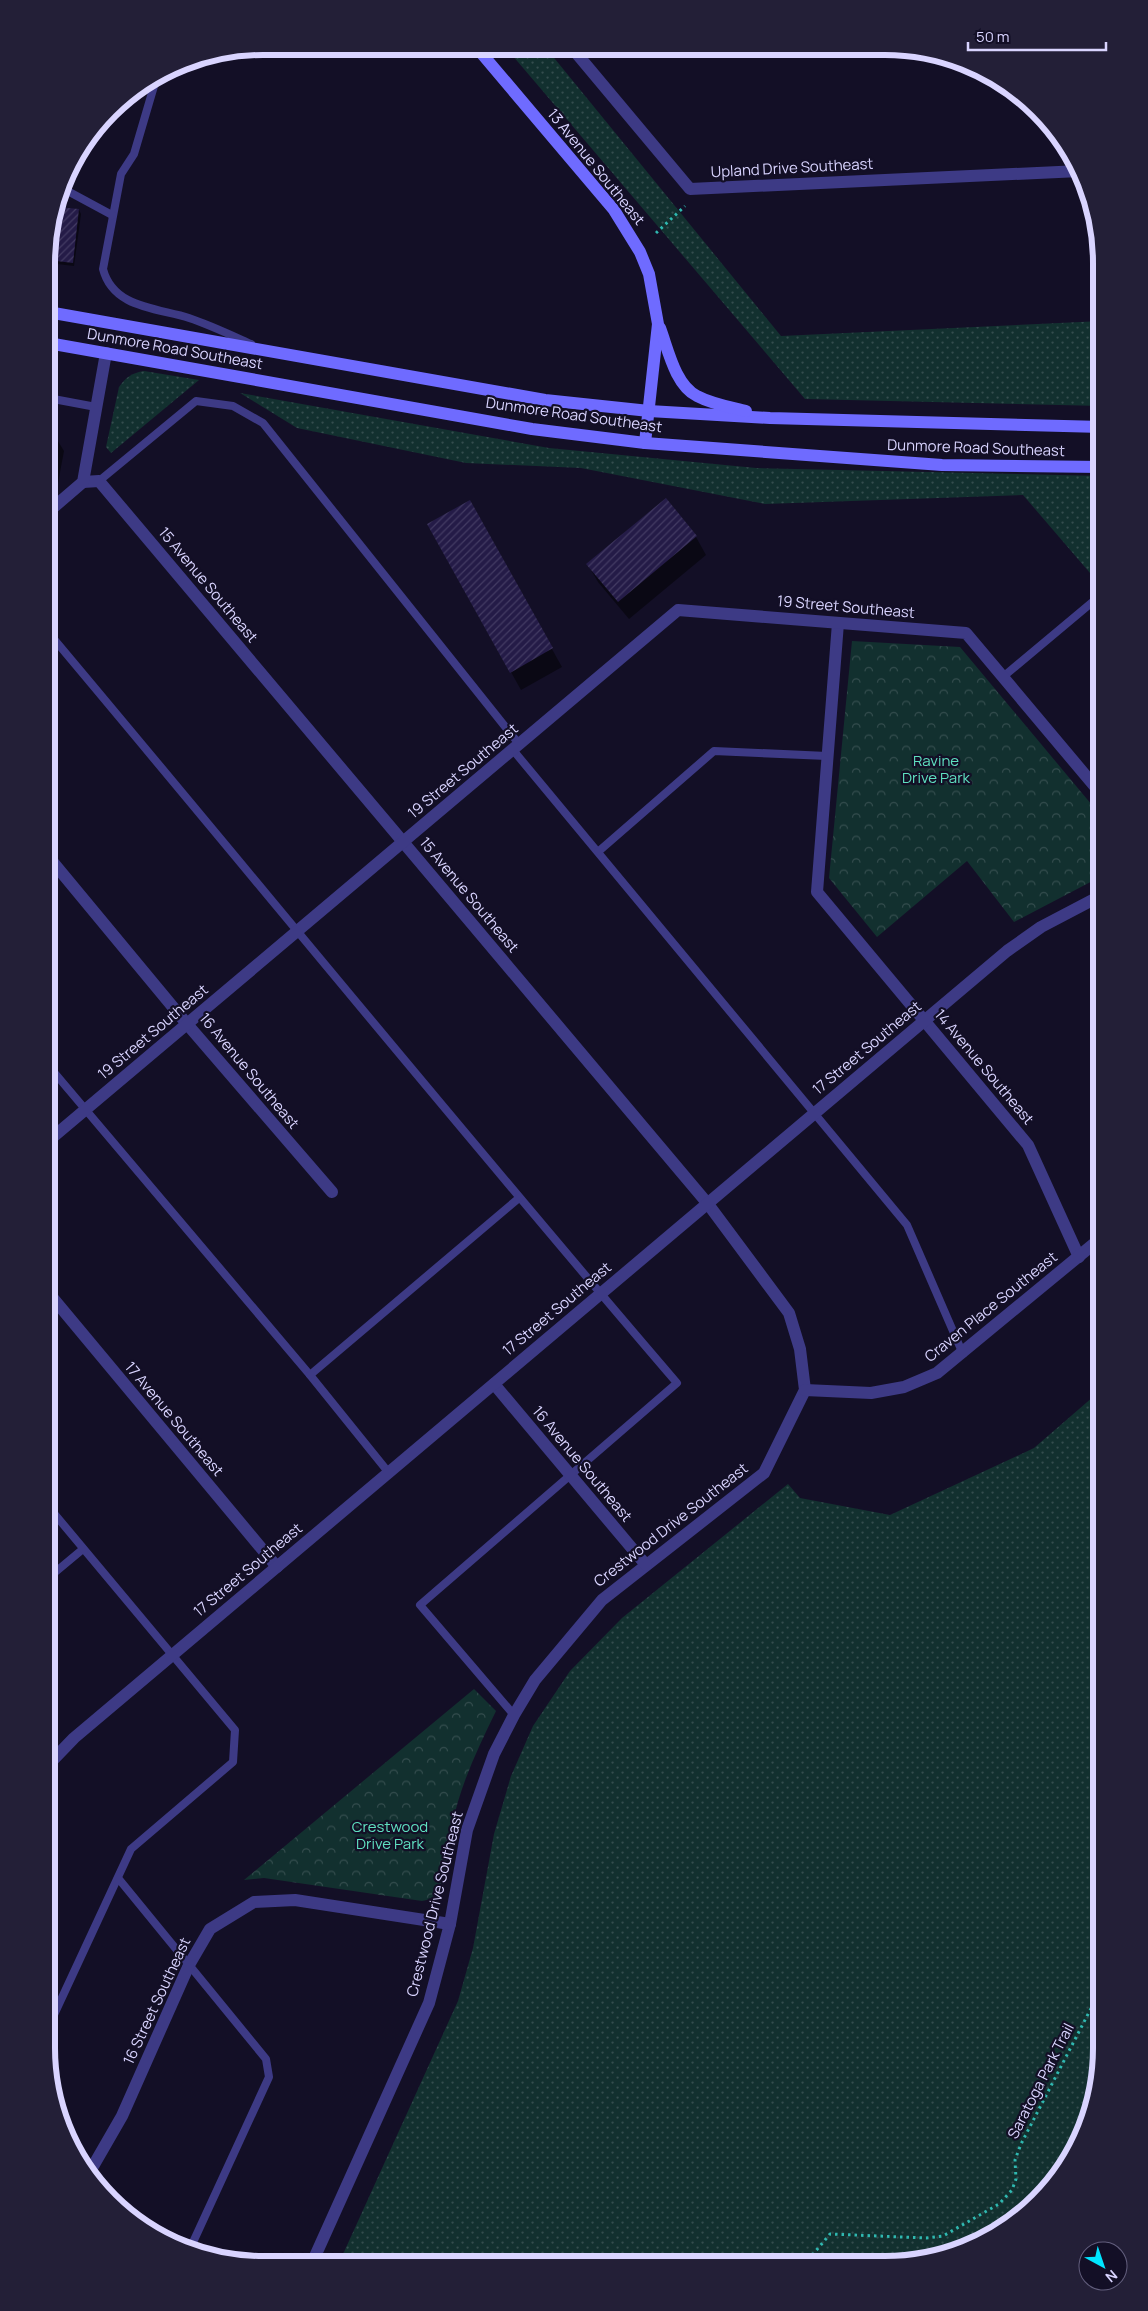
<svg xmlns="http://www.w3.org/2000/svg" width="1148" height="2311" viewBox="0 0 1148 2311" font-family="Manrope,sans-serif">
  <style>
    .grass { fill: url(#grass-dots) }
    .forest { fill: url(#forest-crowns) }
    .shadow { fill: #0007 }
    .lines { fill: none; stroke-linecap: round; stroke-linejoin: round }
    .stream { stroke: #0c2248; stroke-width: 5.5 }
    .building { fill: url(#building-hatch) }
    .path { stroke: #2fb8b0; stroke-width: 3; stroke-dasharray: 2.5 4; stroke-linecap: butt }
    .service { stroke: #3d3a85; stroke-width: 8 }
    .minor { stroke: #3d3a85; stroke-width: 12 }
    .secondary { stroke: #6f6bff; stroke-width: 12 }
    .labels { text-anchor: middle; stroke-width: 4.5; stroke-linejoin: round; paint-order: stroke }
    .street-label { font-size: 15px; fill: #d9d4ff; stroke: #130f26 }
    .park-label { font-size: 15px; fill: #5fe0c0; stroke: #130f26 }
    .rim { fill: none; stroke: #d9d4ff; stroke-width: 6 }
  </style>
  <defs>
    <pattern id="grass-dots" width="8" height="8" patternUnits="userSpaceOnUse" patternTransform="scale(1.25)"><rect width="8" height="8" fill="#12302f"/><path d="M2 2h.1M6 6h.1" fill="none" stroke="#344d4e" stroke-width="1.8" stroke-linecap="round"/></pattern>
    <pattern id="forest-crowns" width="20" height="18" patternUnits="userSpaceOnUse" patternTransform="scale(1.25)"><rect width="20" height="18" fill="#12302f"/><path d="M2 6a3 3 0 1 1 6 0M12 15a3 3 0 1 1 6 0" fill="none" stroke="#344d4e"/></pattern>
    <pattern id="building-hatch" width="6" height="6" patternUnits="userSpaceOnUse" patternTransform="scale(1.25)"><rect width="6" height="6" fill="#241b47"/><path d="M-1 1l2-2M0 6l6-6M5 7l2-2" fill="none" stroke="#433b63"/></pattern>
  </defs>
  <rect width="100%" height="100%" fill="#130f26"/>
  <g class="grass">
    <path d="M 506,48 L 546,48 L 781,336 L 1102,321 L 1102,406 L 805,399 Z"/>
    <path d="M 144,371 L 199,380 L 111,453 L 106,447 L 119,387 C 126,377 132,373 144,371 Z"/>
    <path d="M 240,393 L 549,448 L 756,468 L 1102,476 L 1102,575 L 1090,573 L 1023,495 L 765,504 L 581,468 L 466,463 L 297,428 Z"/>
    <path d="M 1101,1390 L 1101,2063 L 1085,2131 L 1057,2180 L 1006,2228 L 955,2253 L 885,2265 L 339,2263 L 458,2001 L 473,1948 L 494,1834 L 511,1776 L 533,1726 L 570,1671 L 622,1618 L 788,1484 L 800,1498 L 890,1515 L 1034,1448 Z"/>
  </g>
  <g class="forest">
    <path d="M 852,641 L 960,647 L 1102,817 L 1102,876 L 1014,922 L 967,861 L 877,937 L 829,878 Z"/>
    <path d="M 474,1689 L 496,1711 C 478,1748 460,1785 452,1826 C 448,1845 449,1868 442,1886 C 438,1896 432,1899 422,1901 L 264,1878 L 244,1880 Z"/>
  </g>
  <g class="shadow">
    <path d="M 56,208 L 79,210 L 81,214 L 74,266 L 48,263 L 48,235 Z"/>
    <path d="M 48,436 L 56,438 L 64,451 L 56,494 L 48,501 Z"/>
    <path d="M 666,500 L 696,537 L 706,555 L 629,619 L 598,582 L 588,565 Z"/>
    <path d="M 469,501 L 562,667 L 521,690 L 428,524 Z"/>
  </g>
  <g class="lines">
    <path class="stream" d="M 1072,2154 L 1083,2119 L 1091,2105"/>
  </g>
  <g class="building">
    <path d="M 57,207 L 79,209 L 73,263 L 48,260 L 48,235 Z"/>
    <path d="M 666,498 L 697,536 L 618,602 L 586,564 Z"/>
    <path d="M 470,500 L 553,648 L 510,673 L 427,524 Z"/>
  </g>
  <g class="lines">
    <g class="path">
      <path d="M 656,233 L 685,206"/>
      <path d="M 804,2265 L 830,2234 L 926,2238 L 943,2236 L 999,2204 L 1012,2190 L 1016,2179 L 1015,2160 L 1021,2144 L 1101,1989"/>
    </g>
    <g class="service">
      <path d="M 153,79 L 154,86 L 134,154 L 121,174 L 103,269 C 113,308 157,308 189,318 C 210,325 231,335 251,344"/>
      <path d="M 62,188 L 112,215"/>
      <path d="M 48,398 L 96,407"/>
      <path d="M 99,481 L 196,401 L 233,406 L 263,423 L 519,744"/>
      <path d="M 48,632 C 258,882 464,1135 677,1383 L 420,1605 L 514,1715"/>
      <path d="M 1004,676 L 1102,594"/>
      <path d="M 513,750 L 907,1225 L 963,1354"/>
      <path d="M 599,851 L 714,751 L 827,756"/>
      <path d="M 47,1064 L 310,1375 L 389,1473"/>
      <path d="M 310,1375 L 519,1198"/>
      <path d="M 47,1579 L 83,1549"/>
      <path d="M 118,1878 L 266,2059 L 269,2077 L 189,2251"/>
      <path d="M 46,2032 L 131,1849 L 233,1762 L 235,1730 L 47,1505"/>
    </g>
    <g class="minor">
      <path d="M 572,48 L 690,189 L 1080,171"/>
      <path d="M 83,482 L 99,481 L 708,1204 L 789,1313 L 800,1349 L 805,1390 L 764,1473 L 602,1600 L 535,1680 L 514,1715 L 494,1754 L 467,1830 L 450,1924 L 429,2003 L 312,2263"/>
      <path d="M 48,512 L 83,482 L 106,353"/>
      <path d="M 838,623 L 817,892 L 1028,1145 L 1079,1257"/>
      <path d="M 47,855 L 187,1024 L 332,1192"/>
      <path d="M 47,1142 L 678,610 L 966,633 L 1102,795"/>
      <path d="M 47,1291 L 277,1567"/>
      <path d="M 494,1384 L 646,1565"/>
      <path d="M 805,1390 L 871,1393 L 904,1387 L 937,1373 L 1101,1238"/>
      <path d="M 47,1766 L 74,1738 L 1007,951 L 1041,927 L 1102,895"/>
      <path d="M 88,2175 L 122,2116 L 189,1965 L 210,1929 L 254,1902 L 295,1900 L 450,1924"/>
    </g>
    <g class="secondary">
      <path d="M 477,48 L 614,210 L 640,252 L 649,274 L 658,324 L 645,443"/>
      <path d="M 48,312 L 545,400 L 649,411 L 770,418 L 1102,427"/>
      <path d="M 660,328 C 668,349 675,385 697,396 C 712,404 730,407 746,411"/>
      <path d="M 48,343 L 532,429 L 645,443 L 942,465 L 1102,467"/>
    </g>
  </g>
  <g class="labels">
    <g class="street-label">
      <text transform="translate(596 167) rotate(51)" y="5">13 Avenue Southeast</text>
      <text transform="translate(792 168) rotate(-3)" y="5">Upland Drive Southeast</text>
      <text transform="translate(175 349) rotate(10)" y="5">Dunmore Road Southeast</text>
      <text transform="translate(574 415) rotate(8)" y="5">Dunmore Road Southeast</text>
      <text transform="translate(976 448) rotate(2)" y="5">Dunmore Road Southeast</text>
      <text transform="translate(208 585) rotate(50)" y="5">15 Avenue Southeast</text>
      <text transform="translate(846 607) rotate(5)" y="5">19 Street Southeast</text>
      <text transform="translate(463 771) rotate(-40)" y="5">19 Street Southeast</text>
      <text transform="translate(469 895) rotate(50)" y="5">15 Avenue Southeast</text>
      <text transform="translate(153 1032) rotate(-40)" y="5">19 Street Southeast</text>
      <text transform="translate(867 1048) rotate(-40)" y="5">17 Street Southeast</text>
      <text transform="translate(984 1067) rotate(50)" y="5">14 Avenue Southeast</text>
      <text transform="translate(249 1071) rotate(50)" y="5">16 Avenue Southeast</text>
      <text transform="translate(991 1307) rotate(-39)" y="5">Craven Place Southeast</text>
      <text transform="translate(557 1309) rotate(-40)" y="5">17 Street Southeast</text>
      <text transform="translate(174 1419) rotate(50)" y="5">17 Avenue Southeast</text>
      <text transform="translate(582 1464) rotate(50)" y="5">16 Avenue Southeast</text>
      <text transform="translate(671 1525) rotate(-38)" y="5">Crestwood Drive Southeast</text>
      <text transform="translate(248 1570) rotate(-40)" y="5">17 Street Southeast</text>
      <text transform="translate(435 1904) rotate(-76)" y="5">Crestwood Drive Southeast</text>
      <text transform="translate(157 2001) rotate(-65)" y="5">16 Street Southeast</text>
      <text transform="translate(1041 2081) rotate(-63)" y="5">Saratoga Park Trail</text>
    </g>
    <g class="park-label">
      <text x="936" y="766">Ravine<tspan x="936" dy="17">Drive Park</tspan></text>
      <text x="390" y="1832">Crestwood<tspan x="390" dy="17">Drive Park</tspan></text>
    </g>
  </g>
  <path d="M0 0H1148V2311H0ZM263 55H885A208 208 0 0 1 1093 263V2048A208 208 0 0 1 885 2256H263A208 208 0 0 1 55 2048V263A208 208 0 0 1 263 55Z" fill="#231f37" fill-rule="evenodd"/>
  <path class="rim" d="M263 55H885A208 208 0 0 1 1093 263V2048A208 208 0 0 1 885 2256H263A208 208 0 0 1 55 2048V263A208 208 0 0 1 263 55Z"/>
  <g transform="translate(1103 2266) rotate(140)"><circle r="24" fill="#130f26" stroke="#625e7d"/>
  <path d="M0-4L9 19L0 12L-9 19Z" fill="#00e5ff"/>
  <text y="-8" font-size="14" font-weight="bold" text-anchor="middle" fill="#d9d4ff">N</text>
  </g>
  <path d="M968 42v8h138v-8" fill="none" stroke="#d9d4ff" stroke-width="2.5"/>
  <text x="976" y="42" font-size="15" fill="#d9d4ff" stroke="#130f26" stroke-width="4" paint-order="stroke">50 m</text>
</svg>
